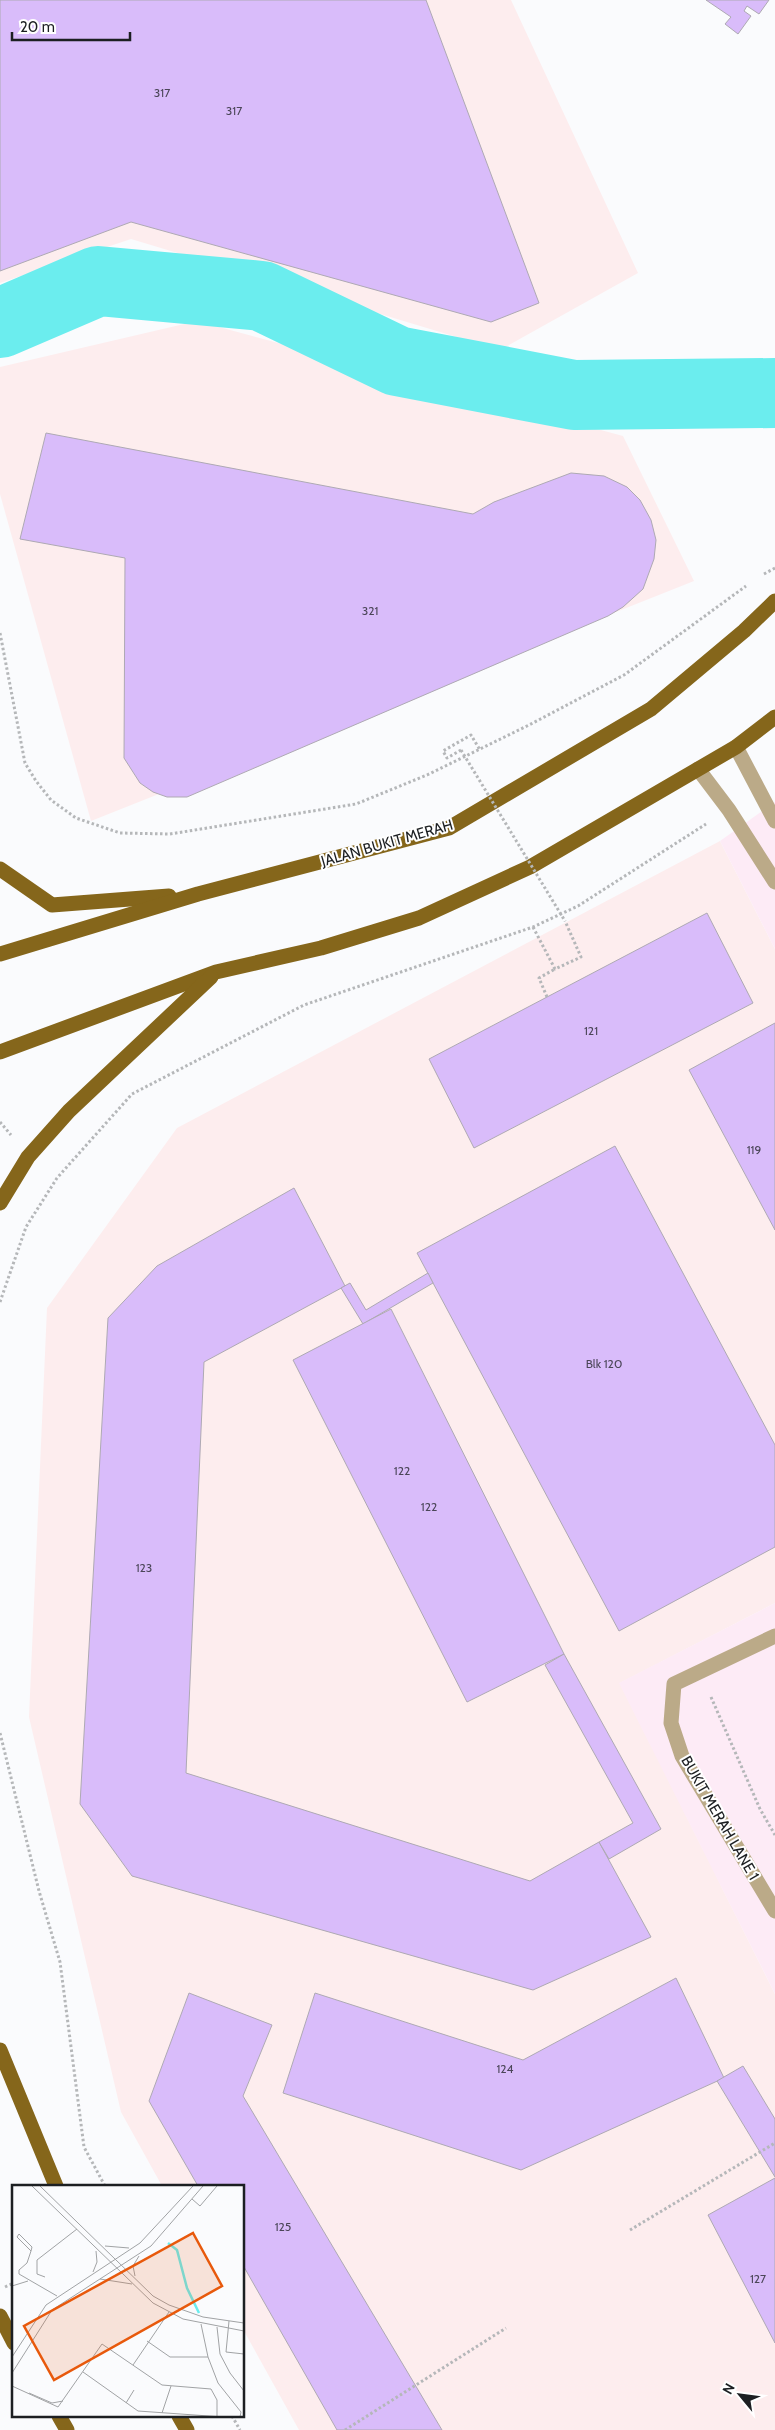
<svg xmlns="http://www.w3.org/2000/svg" width="775" height="2430" viewBox="0 0 775 2430" font-family="Cabin,sans-serif">
  <style>
    .commercial { fill: #fdedee }
    .industrial { fill: #fdebf6 }
    .lines { fill: none; stroke-linecap: round; stroke-linejoin: round }
    .river { stroke: #6bedee; stroke-width: 70 }
    .building { fill: #d9bcfa; stroke: #aea9b3 }
    .path { stroke: #b5b7b9; stroke-width: 3; stroke-dasharray: 2.5 2.5; stroke-linecap: butt }
    .minor { stroke: #ba8; stroke-width: 15 }
    .primary { stroke: #85661b; stroke-width: 15 }
    .path-bridge { stroke: #b5b7b9; stroke-width: 3; stroke-dasharray: 2.5 2.5; stroke-linecap: butt }
    .labels { text-anchor: middle; stroke-width: 4; stroke-linejoin: round; paint-order: stroke }
    .number-label { font-size: 12px; fill: #4b4658 }
    .street-label { font-size: 15px; fill: #1c1f22; stroke: #fff }
    .inset-river { fill: none; stroke: #6bedee; stroke-width: 2.5 }
    .inset-road { fill: none; stroke: #a1a3a5; stroke-width: 1 }
    .view { fill: #e8590c; fill-opacity: 0.15; stroke: #e8590c; stroke-width: 2.5 }
    .inset-edge { fill: none; stroke: #1c1f22; stroke-width: 2.5 }
  </style>
  <rect width="100%" height="100%" fill="#fafbfd"/>
  <g class="commercial">
    <path d="M 0,0 L 511,0 L 638,273 L 500,350 L 131,239 L 0,283 Z"/>
    <path d="M 197,321 L 623,436 L 694,581 L 91,821 L 0,494 L 0,367 Z"/>
    <path d="M 720,841 L 775,949 L 775,1603 L 620,1683 L 775,1994 L 775,2430 L 299,2430 L 244,2331 L 244,2186 L 162,2186 L 121,2112 L 29,1717 L 47,1308 L 177,1128 Z"/>
  </g>
  <g class="industrial">
    <path d="M 775,802 L 775,949 L 720,841 Z"/>
    <path d="M 775,1603 L 775,1994 L 619,1683 Z"/>
  </g>
  <g class="lines">
    <path class="river" d="M 0,323 L 98,281 L 262,296 L 397,361 L 574,395 L 775,393"/>
  </g>
  <g class="building">
    <path d="M 0,0 L 426,0 L 539,303 L 491,322 L 131,222 L 0,271 Z"/>
    <path d="M 706,0 L 769,0 L 759,14 L 747,6 L 744,11 L 751,16 L 738,34 L 725,24 L 731,17 Z"/>
    <path d="M 46,433 L 473,514 L 494,502 L 571,473 L 604,476 L 627,487 L 640,500 L 651,520 L 656,540 L 654,559 L 643,589 L 623,607 L 608,616 L 187,797 L 167,797 L 153,792 L 140,783 L 124,758 L 125,558 L 20,539 Z"/>
    <path d="M 707,913 L 753,1003 L 474,1148 L 429,1059 Z"/>
    <path d="M 775,1023 L 775,1230 L 689,1070 Z"/>
    <path d="M 615,1146 L 775,1445 L 775,1547 L 619,1631 L 417,1253 Z"/>
    <path d="M 294,1188 L 345,1286 L 204,1362 L 186,1773 L 530,1881 L 599,1842 L 651,1937 L 533,1990 L 132,1876 L 80,1804 L 108,1318 L 157,1266 Z"/>
    <path d="M 428,1273 L 433,1283 L 363,1324 L 341,1288 L 350,1283 L 366,1310 Z"/>
    <path d="M 391,1309 L 564,1654 L 467,1702 L 293,1360 Z"/>
    <path d="M 564,1654 L 661,1829 L 609,1859 L 599,1842 L 633,1823 L 545,1665 Z"/>
    <path d="M 676,1978 L 724,2078 L 521,2170 L 283,2093 L 315,1993 L 523,2060 Z"/>
    <path d="M 189,1993 L 272,2025 L 243,2096 L 442,2430 L 337,2430 L 244,2267 L 244,2186 L 198,2186 L 149,2101 Z"/>
    <path d="M 743,2066 L 775,2119 L 775,2177 L 717,2081 Z"/>
    <path d="M 775,2178 L 775,2343 L 708,2215 Z"/>
  </g>
  <g class="lines">
    <g class="path">
      <path d="M 764,574 L 775,568"/>
      <path d="M 0,633 L 25,763 L 36,781 L 51,800 L 76,818 L 120,833 L 170,834 L 356,804 L 427,775 L 529,725 L 624,675 L 746,586"/>
      <path d="M 461,750 L 447,758 L 443,751 L 471,735 L 480,750"/>
      <path d="M 533,927 L 555,969 L 581,957 L 565,921"/>
      <path d="M 547,997 L 539,978 L 555,969"/>
      <path d="M 0,1122 L 11,1135"/>
      <path d="M 0,1302 L 26,1227 L 57,1178 L 132,1094 L 304,1005 L 533,927 L 578,906 L 706,824"/>
      <path d="M 711,1697 L 760,1809 L 775,1835"/>
      <path d="M 0,1733 L 39,1891 L 60,1962 L 84,2147 L 105,2186"/>
      <path d="M 630,2230 L 775,2143"/>
      <path d="M 5,2287 L 14,2283"/>
      <path d="M 232,2416 L 240,2430"/>
      <path d="M 345,2430 L 506,2328"/>
    </g>
    <g class="minor">
      <path d="M 736,747 L 775,821"/>
      <path d="M 698,769 L 729,810 L 775,882"/>
      <path d="M 775,1636 L 674,1684 L 671,1723 L 682,1756 L 775,1911"/>
    </g>
    <g class="primary">
      <path d="M 0,869 L 52,905 L 169,896"/>
      <path d="M 0,954 L 198,894 L 449,828 L 651,709 L 744,631 L 775,601"/>
      <path d="M 0,1052 L 216,972 L 321,948 L 419,918 L 530,867 L 736,747 L 775,717"/>
      <path d="M 0,1203 L 28,1157 L 69,1111 L 211,977"/>
      <path d="M 0,2050 L 56,2186"/>
      <path d="M 0,2316 L 14,2343"/>
      <path d="M 59,2416 L 67,2430"/>
      <path d="M 179,2416 L 187,2430"/>
    </g>
    <path class="path-bridge" d="M 461,750 L 565,921"/>
  </g>
  <g class="labels">
    <g class="number-label">
      <text x="162" y="97">317</text>
      <text x="234" y="115">317</text>
      <text x="370" y="615">321</text>
      <text x="591" y="1035">121</text>
      <text x="754" y="1154">119</text>
      <text x="604" y="1368">Blk 120</text>
      <text x="402" y="1475">122</text>
      <text x="429" y="1511">122</text>
      <text x="144" y="1572">123</text>
      <text x="505" y="2073">124</text>
      <text x="283" y="2231">125</text>
      <text x="758" y="2283">127</text>
    </g>
    <g class="street-label">
      <text transform="translate(387 843) rotate(-16)" y="5">JALAN BUKIT MERAH</text>
      <text transform="translate(720 1818) rotate(60)" y="5">BUKIT MERAH LANE 1</text>
    </g>
  </g>
  <g transform="translate(12 2185)">
    <rect width="232" height="232" fill="#fafbfd"/>
    <path class="inset-river" d="M 156,58 L 165,65 L 175,103 L 187,128"/>
    <path class="inset-road" d="M 20,1 L 141,118 L 171,134 L 232,146M 28,1 L 141,111 L 157,120 L 191,132 L 232,138M 180,14 L 188,21 L 205,1M 93,61 L 117,63M 19,66 L 5,52 L 7,49 L 20,62 L 19,66 L 15,78 L 7,85 L 7,89 L 45,111M 81,87 L 85,77 L 84,66M 123,91 L 121,81 L 127,71M 33,92 L 25,89 L 25,75 L 65,44M 88,94 L 120,99M 0,101 L 16,96M 217,136 L 214,167 L 232,169M 189,139 L 196,172 L 206,198 L 229,227 L 228,232M 205,142 L 208,169 L 218,188 L 232,206M 135,156 L 158,172 L 196,172M 0,172 L 34,120 L 128,58 L 181,1M 121,180 L 157,127M 71,187 L 126,226 L 211,232M 0,188 L 40,125 L 139,61 L 191,1M 0,201 L 46,222 L 90,159 L 150,200 L 199,204 L 205,215 L 205,231M 17,208 L 40,218 L 51,216M 114,218 L 122,205M 150,228 L 159,201"/>
    <path class="view" d="M 181,48 L 210,101 L 42,195 L 12,141 Z"/>
    <rect width="232" height="232" class="inset-edge"/>
  </g>
  <g transform="translate(740 2395) rotate(299)" stroke="#ffffff" stroke-width="4" paint-order="stroke">
  <path d="M0-4L9 19L0 12L-9 19Z" fill="#1c1f22"/>
  <text y="-8" font-size="14" font-weight="bold" text-anchor="middle" fill="#1c1f22">N</text>
  </g>
  <path d="M12 32v8h118v-8" fill="none" stroke="#1c1f22" stroke-width="2.5"/>
  <text x="20" y="32" font-size="15" fill="#1c1f22" stroke="#ffffff" stroke-width="4" paint-order="stroke">20 m</text>
</svg>
